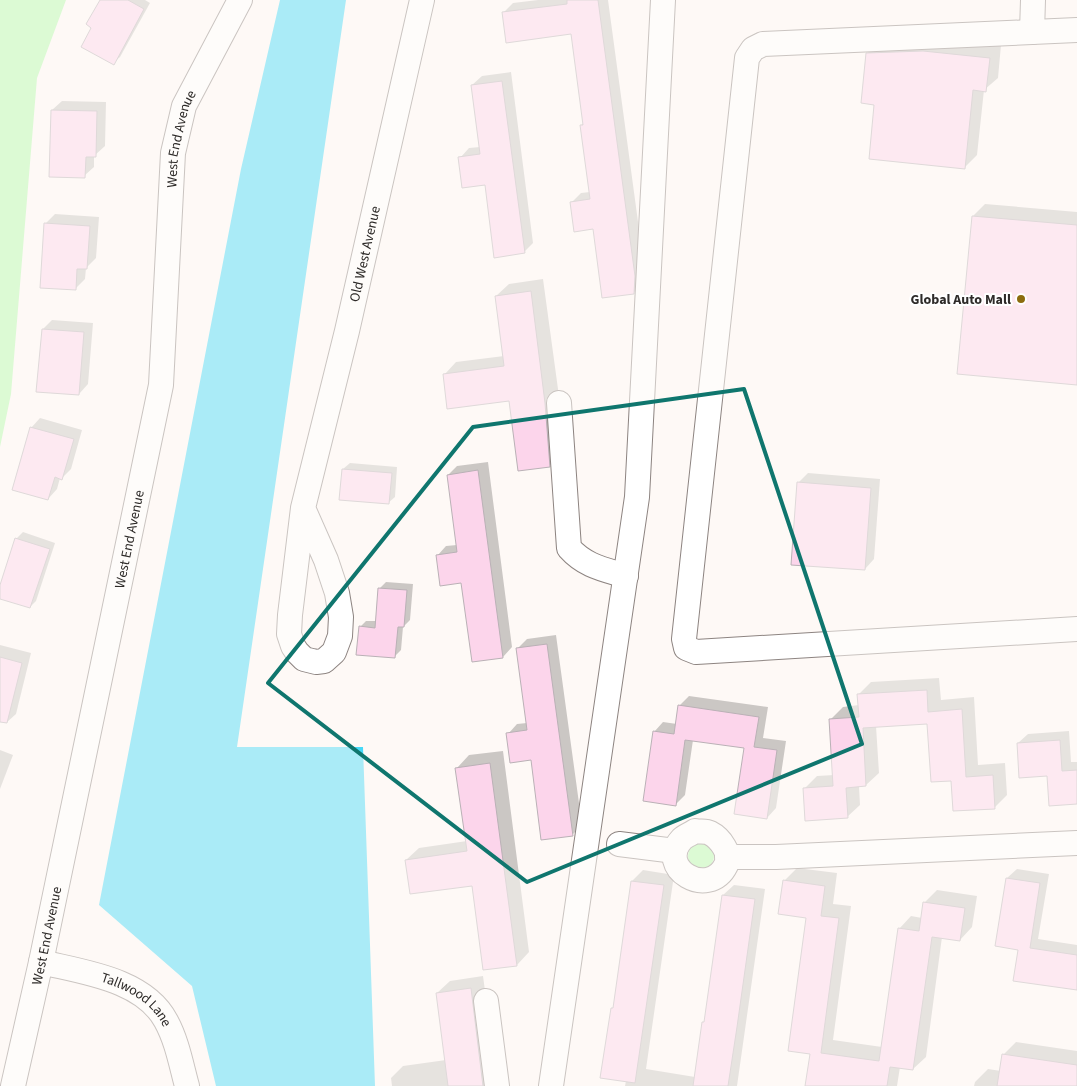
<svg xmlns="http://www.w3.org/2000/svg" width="1077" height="1086" viewBox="0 0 1077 1086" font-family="'Source Sans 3',sans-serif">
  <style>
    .green { fill: #b4faac }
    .water { fill: #46d9f8 }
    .shadow { fill: #0003 }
    .building { fill: #fcd5eb; stroke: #bab1b6 }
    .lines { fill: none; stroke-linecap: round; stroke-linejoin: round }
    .minor-casing { stroke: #8d8481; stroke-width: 26 }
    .minor { stroke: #fff; stroke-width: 24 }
    .marked { fill: none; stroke: #0f766e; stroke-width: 4; stroke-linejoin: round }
    .poi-dot { fill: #8c6c0e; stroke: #fff; stroke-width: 2 }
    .labels { text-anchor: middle; stroke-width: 4; stroke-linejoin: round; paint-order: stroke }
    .street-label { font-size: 14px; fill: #2e2b29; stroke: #fff }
    .poi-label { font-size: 14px; font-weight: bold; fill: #2e2b29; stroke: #fff; text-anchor: end }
  </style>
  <rect width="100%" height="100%" fill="#fef9f6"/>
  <g class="green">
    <path d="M 0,0 L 66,0 L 37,78 L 11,394 L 0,447 Z"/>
    <circle cx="701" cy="856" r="13"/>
  </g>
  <path class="water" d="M 280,0 L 346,0 L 237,747 L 363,747 L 375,1086 L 216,1086 L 192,986 L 99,905 L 241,169 Z"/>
  <g class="shadow">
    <path d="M 101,0 L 145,0 L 150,3 L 120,57 L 113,63 L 93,27 Z"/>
    <path d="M 538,0 L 608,0 L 644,266 L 643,283 L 633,293 L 594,228 L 572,202 L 581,193 L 590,192 L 581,125 L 584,123 L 572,33 L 503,13 L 513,3 Z"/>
    <path d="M 936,39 L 1001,45 L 998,78 L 984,90 L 977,155 L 964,168 L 876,104 L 867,54 L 880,41 Z"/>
    <path d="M 511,72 L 533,243 L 524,252 L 486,184 L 460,158 L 469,148 L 480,147 L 472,85 L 482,76 Z"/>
    <path d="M 62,101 L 106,102 L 105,146 L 94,156 L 94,167 L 84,176 L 52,110 Z"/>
    <path d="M 985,204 L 1077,212 L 1077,384 L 973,216 Z"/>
    <path d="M 55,214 L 99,217 L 96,258 L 86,268 L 85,279 L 75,289 L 45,224 Z"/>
    <path d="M 543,279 L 558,389 L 562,453 L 549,466 L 510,399 L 444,375 L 456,362 L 504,356 L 496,296 L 509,284 Z"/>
    <path d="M 52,320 L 93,323 L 88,384 L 79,394 L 43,329 Z"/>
    <path d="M 40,418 L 82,430 L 71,469 L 62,478 L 60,478 L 57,489 L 48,499 L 31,428 Z"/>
    <path d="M 488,462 L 512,647 L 503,657 L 462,581 L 437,556 L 446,546 L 457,545 L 448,475 L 457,466 Z"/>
    <path d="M 350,463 L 397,467 L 395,497 L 388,503 L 343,469 Z"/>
    <path d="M 808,473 L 880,479 L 874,559 L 865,569 L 798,483 Z"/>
    <path d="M 23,532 L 55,543 L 36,601 L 30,607 L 0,597 L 0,589 L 17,538 Z"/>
    <path d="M 386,582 L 413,584 L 410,620 L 403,627 L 401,650 L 394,657 L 360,627 L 366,621 L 377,621 L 380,588 Z"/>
    <path d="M 556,635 L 582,825 L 572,835 L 532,759 L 508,734 L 517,724 L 527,723 L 517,649 L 527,639 Z"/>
    <path d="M 0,645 L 31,653 L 16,714 L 6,723 L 0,721 Z"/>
    <path d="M 939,678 L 941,700 L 974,697 L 978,765 L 1005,763 L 1007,795 L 995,807 L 952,780 L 928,723 L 876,726 L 879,773 L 866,785 L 859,786 L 860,805 L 847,817 L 805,788 L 817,776 L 834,775 L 831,719 L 843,707 L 859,705 L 859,694 L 871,682 Z"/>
    <path d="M 689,696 L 768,707 L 763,738 L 786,741 L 776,808 L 767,818 L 745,747 L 693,740 L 685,795 L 675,805 L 654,732 L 663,722 L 677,724 L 679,706 Z"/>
    <path d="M 1069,731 L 1071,762 L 1077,762 L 1077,803 L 1018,743 L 1028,734 Z"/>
    <path d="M 0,750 L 13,755 L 0,789 Z"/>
    <path d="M 503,751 L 529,952 L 517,965 L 473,885 L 406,860 L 419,848 L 467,841 L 457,768 L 469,755 Z"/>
    <path d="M 797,868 L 837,873 L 833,904 L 851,906 L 833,1040 L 882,1047 L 899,929 L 911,916 L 922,918 L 924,903 L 937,890 L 977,896 L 972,927 L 960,940 L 942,937 L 926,1057 L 913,1069 L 900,1067 L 897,1086 L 807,1086 L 811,1053 L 808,917 L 784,881 Z"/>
    <path d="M 1017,869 L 1049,874 L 1038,939 L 1077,945 L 1077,989 L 1019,949 L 1007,878 Z"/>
    <path d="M 643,870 L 674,875 L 646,1069 L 695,1077 L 704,1022 L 705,1020 L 723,895 L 734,885 L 765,889 L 737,1086 L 625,1086 L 626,1081 L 612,1009 L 614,1007 L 632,881 Z"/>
    <path d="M 483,976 L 498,1086 L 392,1086 L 391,1078 L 403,1066 L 446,1060 L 437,993 L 450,981 Z"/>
    <path d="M 1016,1042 L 1077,1051 L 1077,1086 L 974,1086 L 975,1082 L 988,1069 L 1001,1071 L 1003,1055 Z"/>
  </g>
  <g class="building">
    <path d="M 100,0 L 128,0 L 144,9 L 114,65 L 81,47 L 91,28 L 86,24 Z"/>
    <path d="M 567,0 L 598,0 L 635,276 L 634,294 L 602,298 L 593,229 L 574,232 L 570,202 L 590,199 L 580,125 L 583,125 L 571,34 L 506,43 L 502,12 L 567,4 Z"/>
    <path d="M 923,51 L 990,58 L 986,92 L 973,90 L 965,169 L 869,159 L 874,105 L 861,103 L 866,53 Z"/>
    <path d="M 502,81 L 525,253 L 494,258 L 485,185 L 462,188 L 458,157 L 480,154 L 471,85 Z"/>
    <path d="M 51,110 L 97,111 L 96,157 L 86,157 L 85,178 L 49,177 Z"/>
    <path d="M 972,216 L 1077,225 L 1077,385 L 957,374 Z"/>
    <path d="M 44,223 L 90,226 L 87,269 L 77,269 L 76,290 L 40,288 Z"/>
    <path d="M 531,291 L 545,403 L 550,467 L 518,471 L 509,401 L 447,409 L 443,374 L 504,366 L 495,296 Z"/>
    <path d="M 42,329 L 84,332 L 79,395 L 36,392 Z"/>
    <path d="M 30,427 L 74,439 L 62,480 L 55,477 L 48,500 L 12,490 Z"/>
    <path d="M 342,469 L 392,473 L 389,504 L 339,500 Z"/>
    <path d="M 478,470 L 503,658 L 472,662 L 461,583 L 440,586 L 436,555 L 457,552 L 447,475 Z"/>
    <path d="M 797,482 L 871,488 L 865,570 L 791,565 Z"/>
    <path d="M 15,538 L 50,549 L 30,608 L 0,599 L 0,585 Z"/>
    <path d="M 378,588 L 407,590 L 404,627 L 398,627 L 395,658 L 356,655 L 359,626 L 375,628 Z"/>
    <path d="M 547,644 L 573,836 L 541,840 L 531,760 L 510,763 L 506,733 L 527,730 L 516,648 Z"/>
    <path d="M 0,657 L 22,663 L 7,723 L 0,722 Z"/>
    <path d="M 927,690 L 928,712 L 962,709 L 966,777 L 993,775 L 995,809 L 953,811 L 951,781 L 931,782 L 927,724 L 863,728 L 866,786 L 846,788 L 848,818 L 805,821 L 803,788 L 833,786 L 829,719 L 859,717 L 857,694 Z"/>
    <path d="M 678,705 L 759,717 L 754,747 L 777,750 L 767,819 L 734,814 L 744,748 L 685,740 L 676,806 L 643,801 L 653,731 L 674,734 Z"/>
    <path d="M 1060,740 L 1062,771 L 1077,770 L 1077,804 L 1049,806 L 1047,776 L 1019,778 L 1017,743 Z"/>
    <path d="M 490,763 L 517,966 L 483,970 L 472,886 L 410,894 L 405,860 L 467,851 L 455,768 Z"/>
    <path d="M 1006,878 L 1040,883 L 1030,948 L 1077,955 L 1077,990 L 1013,981 L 1018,950 L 995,946 Z"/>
    <path d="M 783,880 L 825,886 L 821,916 L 839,918 L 821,1053 L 879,1061 L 898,928 L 919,931 L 923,902 L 965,908 L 960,941 L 932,937 L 913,1070 L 890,1067 L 887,1086 L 805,1086 L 810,1054 L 788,1051 L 806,918 L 778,914 Z"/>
    <path d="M 631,881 L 664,885 L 635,1083 L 600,1078 L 611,1008 L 613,1008 Z"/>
    <path d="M 722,895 L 755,899 L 737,1027 L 728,1086 L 693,1086 L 702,1022 L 704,1022 Z"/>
    <path d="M 471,988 L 483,1086 L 448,1086 L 436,993 Z"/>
    <path d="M 1002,1054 L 1077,1065 L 1077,1086 L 997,1086 Z"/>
  </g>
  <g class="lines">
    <defs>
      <g id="minor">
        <path d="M 1077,30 L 763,44 L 753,49 L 747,58 L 684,639 L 686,648 L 696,652 L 1077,629"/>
        <path d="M 1032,32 L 1033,0"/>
        <path d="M 559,403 L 569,548 C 585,566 603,569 626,576"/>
        <path id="s1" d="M 303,508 L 326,560 L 337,593 L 341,617 L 340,636 L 334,652 L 324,661 L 316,662 L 304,659 L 297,652 L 293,646 L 289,634 L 290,615 L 303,508 L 347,331 L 422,0"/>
        <path d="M 695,831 C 700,832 706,831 710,833 C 720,838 732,854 726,865 C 709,900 655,868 682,839 C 685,836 691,834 695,831 Z"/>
        <path d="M 619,844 L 675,851"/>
        <path d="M 727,857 L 776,857 L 1077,843"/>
        <path id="s2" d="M 41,962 C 82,972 144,979 166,1021 C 177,1041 181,1064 187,1086"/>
        <path d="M 486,1001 L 497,1086"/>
        <path id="s3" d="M 13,1086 L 41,962 L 161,385 L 173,153 L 184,106 L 240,0"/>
        <path d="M 551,1086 L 637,497 L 663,0"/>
      </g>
    </defs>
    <use href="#minor" class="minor-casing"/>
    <use href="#minor" class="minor"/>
  </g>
  <path d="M0 0H1077V1086H0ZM 744,389 L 862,744 L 527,882 L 268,683 L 473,427 Z" fill="#fef9f6" fill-opacity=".55" fill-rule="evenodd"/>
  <path class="marked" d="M 744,389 L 862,744 L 527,882 L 268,683 L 473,427 Z"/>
  <circle class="poi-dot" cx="1021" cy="299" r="5"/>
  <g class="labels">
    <g class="street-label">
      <text dy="5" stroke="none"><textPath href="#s3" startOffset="964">West End Avenue</textPath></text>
      <text dy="5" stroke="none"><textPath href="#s1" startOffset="604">Old West Avenue</textPath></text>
      <text dy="5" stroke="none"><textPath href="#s3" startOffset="559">West End Avenue</textPath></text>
      <text dy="5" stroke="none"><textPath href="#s3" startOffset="154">West End Avenue</textPath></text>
      <text dy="5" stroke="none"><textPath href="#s2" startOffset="105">Tallwood Lane</textPath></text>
    </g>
    <g class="poi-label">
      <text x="1011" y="304">Global Auto Mall</text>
    </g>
  </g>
</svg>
